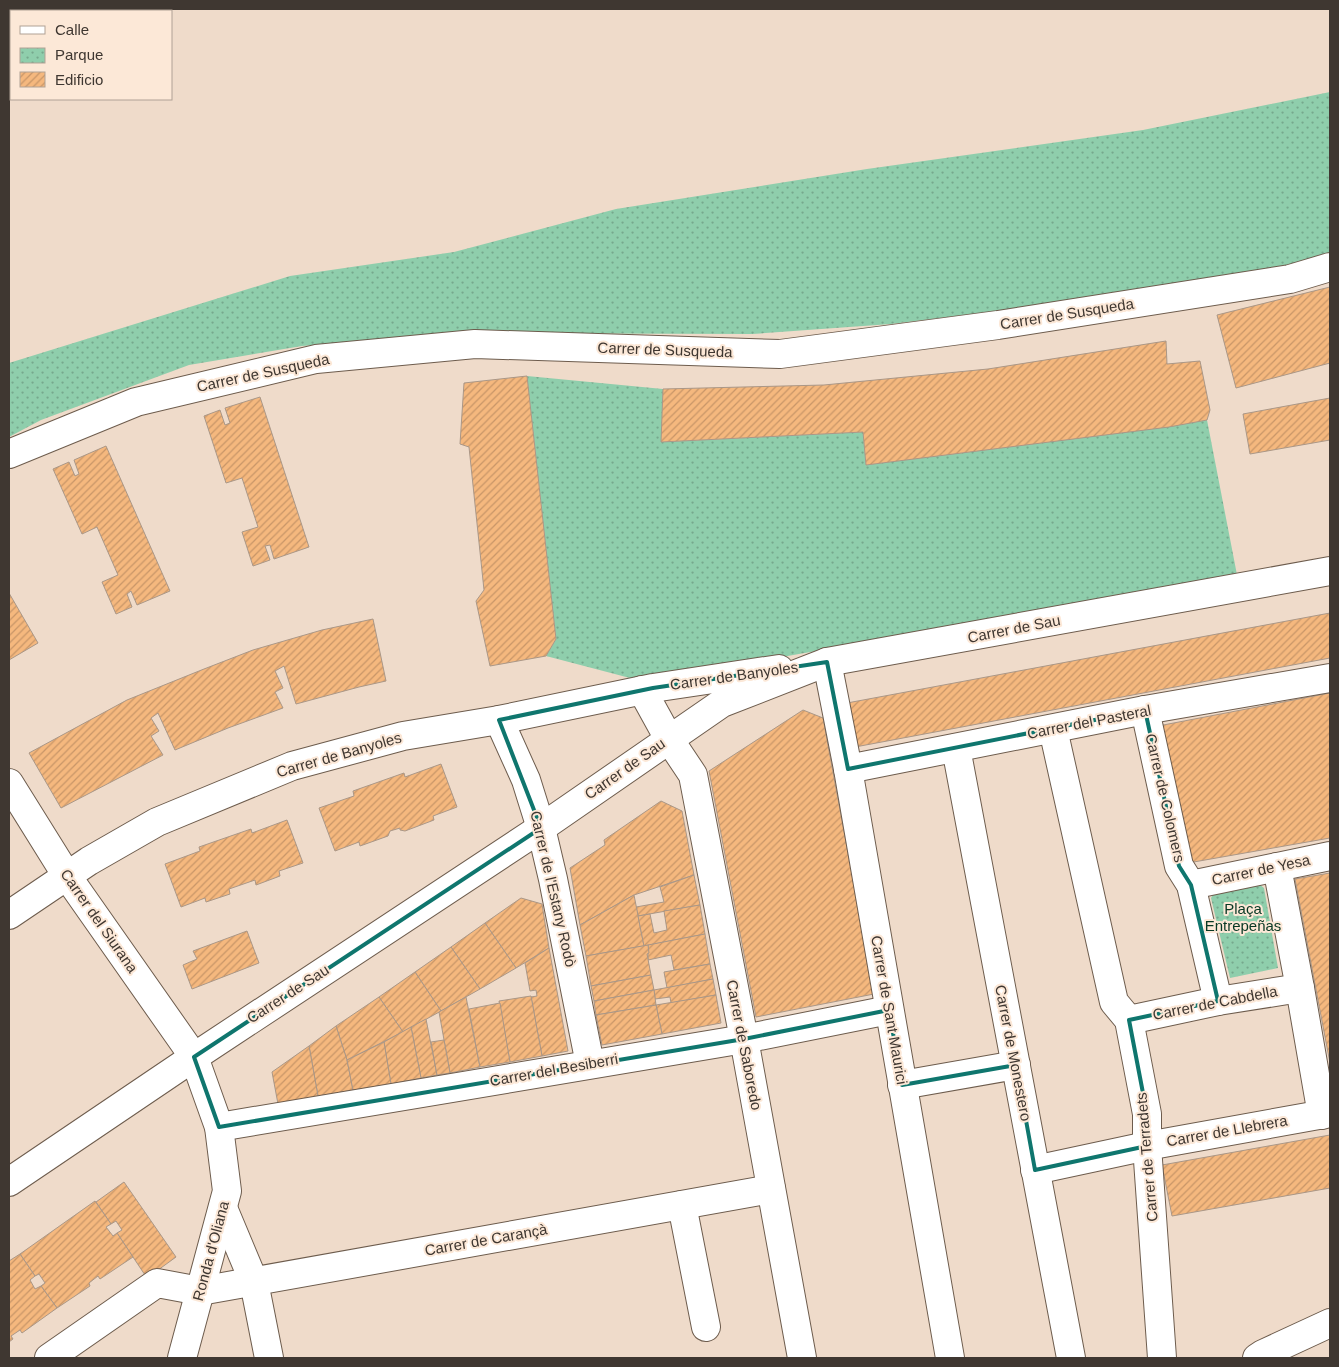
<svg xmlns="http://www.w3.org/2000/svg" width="1339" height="1367" viewBox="0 0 1339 1367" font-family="Helvetica,sans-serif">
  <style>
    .park { fill: url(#park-dots) }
    .building { fill: url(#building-hatch); stroke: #aa9787 }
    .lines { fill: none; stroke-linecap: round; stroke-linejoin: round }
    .minor-casing { stroke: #6d5c4d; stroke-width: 30 }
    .minor { stroke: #fff; stroke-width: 28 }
    .marked { fill: none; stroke: #0f766e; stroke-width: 4; stroke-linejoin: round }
    .labels { text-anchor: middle; stroke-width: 4; stroke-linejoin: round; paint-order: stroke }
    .street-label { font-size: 15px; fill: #3f3731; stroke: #fce8d7 }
    .park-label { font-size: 15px; fill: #073824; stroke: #fce8d7 }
  </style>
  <defs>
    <pattern id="park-dots" width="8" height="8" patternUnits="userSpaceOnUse" patternTransform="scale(1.25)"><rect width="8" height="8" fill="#8fceac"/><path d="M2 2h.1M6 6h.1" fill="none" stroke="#76a88d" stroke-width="1.8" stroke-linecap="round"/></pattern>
    <pattern id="building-hatch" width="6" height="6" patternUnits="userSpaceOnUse" patternTransform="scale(1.25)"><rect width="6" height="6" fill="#f5b87e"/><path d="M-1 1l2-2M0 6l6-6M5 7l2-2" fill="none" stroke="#c89668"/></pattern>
  </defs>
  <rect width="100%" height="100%" fill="#efdbca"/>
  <g class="park">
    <path d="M 1330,92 L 1330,257 L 1121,296 L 891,324 L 752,334 L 462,333 L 302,346 L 189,365 L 41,420 L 9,437 L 9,363 L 290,276 L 454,252 L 616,209 L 867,169 L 1143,130 Z"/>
    <path d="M 527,376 L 663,389 L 662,442 L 863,432 L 866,465 L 1207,420 L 1238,580 L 1027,614 L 737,665 L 630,678 L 546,656 L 556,639 Z"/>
    <path d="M 1259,884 L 1264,888 L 1278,968 L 1230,978 L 1211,898 L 1214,893 Z"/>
  </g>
  <g class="building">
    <path d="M 1330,287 L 1330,363 L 1236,388 L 1217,315 Z"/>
    <path d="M 1166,341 L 1167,364 L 1200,361 L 1210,410 L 1207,420 L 1169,427 L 866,465 L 863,432 L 661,442 L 663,389 L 824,385 L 988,369 Z"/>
    <path d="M 527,376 L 556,639 L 546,656 L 490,666 L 476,601 L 484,590 L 469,447 L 460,444 L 464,383 Z"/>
    <path d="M 260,397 L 309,547 L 274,559 L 270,545 L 265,546 L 270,560 L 253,566 L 242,532 L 258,527 L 242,478 L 226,483 L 204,416 L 220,410 L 225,425 L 230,423 L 225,408 Z"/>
    <path d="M 1330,398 L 1330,440 L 1250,454 L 1243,414 Z"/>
    <path d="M 106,446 L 170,591 L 137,605 L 131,591 L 127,594 L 132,607 L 116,614 L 102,582 L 118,575 L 97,527 L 82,534 L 53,469 L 69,462 L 75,476 L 79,474 L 74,460 Z"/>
    <path d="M 9,593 L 38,643 L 9,660 Z"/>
    <path d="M 1330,613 L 1330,658 L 855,747 L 847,703 Z"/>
    <path d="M 373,619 L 386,681 L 359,687 L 296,704 L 284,666 L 275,671 L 283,688 L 275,692 L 283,708 L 228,728 L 175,750 L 158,713 L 151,718 L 159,731 L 151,736 L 163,755 L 61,808 L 29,753 L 127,700 L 204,669 L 253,650 L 322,630 Z"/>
    <path d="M 1330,693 L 1330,838 L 1188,863 L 1158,726 Z"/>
    <path d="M 803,710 L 823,718 L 874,994 L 756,1017 L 709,771 Z"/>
    <path d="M 441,764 L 457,807 L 433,816 L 434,820 L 405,831 L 400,830 L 400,828 L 390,831 L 388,836 L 360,846 L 359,842 L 335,851 L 319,808 L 354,796 L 353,791 L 404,773 L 405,777 Z"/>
    <path d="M 661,801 L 682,811 L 694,875 L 634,895 L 580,925 L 570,868 L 605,845 L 604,840 Z"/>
    <path d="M 287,820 L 303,863 L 279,871 L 280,876 L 256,885 L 255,880 L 229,889 L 230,894 L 206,902 L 205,898 L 181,907 L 165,864 L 200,851 L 199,847 L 251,829 L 252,833 Z"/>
    <path d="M 1330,873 L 1330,1063 L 1295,879 Z"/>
    <path d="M 694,875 L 700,905 L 638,916 L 636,907 L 664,902 L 660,887 Z"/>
    <path d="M 634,895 L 644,946 L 586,956 L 580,925 Z"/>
    <path d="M 521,898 L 542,904 L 549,948 L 516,968 L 485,923 Z"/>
    <path d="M 700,905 L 705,934 L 644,946 L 638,916 L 650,914 L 654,933 L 667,930 L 664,911 Z"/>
    <path d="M 485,923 L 516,968 L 480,989 L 451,947 Z"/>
    <path d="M 247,931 L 259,963 L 192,989 L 183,965 L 197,959 L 193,951 Z"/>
    <path d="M 705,934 L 710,964 L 674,970 L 671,955 L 648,960 L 648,945 Z"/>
    <path d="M 648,945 L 649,953 L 647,954 L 651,975 L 591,986 L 586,956 Z"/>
    <path d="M 451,947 L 480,989 L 441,1011 L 415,972 Z"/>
    <path d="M 549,948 L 568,1051 L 542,1056 L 531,997 L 537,996 L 536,990 L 530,991 L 525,963 Z"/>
    <path d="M 710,964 L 713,979 L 667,988 L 664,972 Z"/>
    <path d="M 415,972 L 441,1011 L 403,1032 L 379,997 Z"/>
    <path d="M 651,975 L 654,990 L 594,1001 L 591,986 Z"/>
    <path d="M 713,979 L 716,995 L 671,1003 L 670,997 L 655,999 L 654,990 Z"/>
    <path d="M 654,990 L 656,1005 L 596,1015 L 594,1001 Z"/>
    <path d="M 716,995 L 721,1023 L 662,1034 L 656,1005 Z"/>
    <path d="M 531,996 L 542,1056 L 510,1062 L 499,1001 Z"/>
    <path d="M 379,997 L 403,1032 L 347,1060 L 336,1026 Z"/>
    <path d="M 466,997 L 480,1067 L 450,1073 L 439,1012 Z"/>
    <path d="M 500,1003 L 510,1062 L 480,1067 L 469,1009 Z"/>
    <path d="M 656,1005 L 662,1034 L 602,1045 L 596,1015 Z"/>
    <path d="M 426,1019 L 437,1075 L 421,1078 L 411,1027 Z"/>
    <path d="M 336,1026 L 347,1060 L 353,1090 L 318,1096 L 309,1046 Z"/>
    <path d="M 411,1027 L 421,1078 L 391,1084 L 384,1042 Z"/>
    <path d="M 444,1040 L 450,1073 L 437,1075 L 431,1042 Z"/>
    <path d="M 384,1042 L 391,1084 L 353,1090 L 347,1060 Z"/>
    <path d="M 309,1046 L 318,1096 L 278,1104 L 272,1072 Z"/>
    <path d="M 1330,1135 L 1330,1188 L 1172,1216 L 1162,1165 Z"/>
    <path d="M 124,1182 L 176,1257 L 147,1278 L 117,1233 L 122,1230 L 116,1221 L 111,1224 L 96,1202 Z"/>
    <path d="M 95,1201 L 111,1224 L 106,1227 L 113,1236 L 117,1233 L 133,1257 L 100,1279 L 98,1276 L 89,1283 L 90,1286 L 57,1308 L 41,1286 L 45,1283 L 39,1274 L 35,1276 L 20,1254 Z"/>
    <path d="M 20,1254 L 35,1276 L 30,1280 L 35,1289 L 41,1286 L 57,1308 L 22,1333 L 20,1330 L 11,1336 L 13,1339 L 9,1342 L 9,1261 Z"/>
  </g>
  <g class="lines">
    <defs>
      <g id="minor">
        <path d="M 9,454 L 136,402 L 316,359 L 475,344 L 780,354 L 998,325 L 1290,279 L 1330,267"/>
        <path d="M 827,662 L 848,769 L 950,1358"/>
        <path d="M 642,690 L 669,739 L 693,775 L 744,1039 L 802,1358"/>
        <path d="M 1145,710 L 1179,866 L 1191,885 L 1218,1001"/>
        <path d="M 499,720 L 526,780 L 541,828 L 553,879 L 590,1064"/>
        <path d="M 1053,729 L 1114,1002 L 1129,1020 L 1147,1114 L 1147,1146 L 1162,1358"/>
        <path d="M 956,748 L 1071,1358"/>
        <path d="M 848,769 L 1145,710 L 1330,678"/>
        <path d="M 9,783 L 67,876 L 194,1057 L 219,1127 L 227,1191 L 182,1358"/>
        <path d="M 1277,867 L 1300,988 L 1322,1115"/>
        <path d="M 1191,885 L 1330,856"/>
        <path d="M 9,915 L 89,861 L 157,822 L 292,766 L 403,736 L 499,720 L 653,688 L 779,669"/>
        <path d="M 1129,1020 L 1218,1001 L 1300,988"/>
        <path d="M 902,1085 L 1016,1065"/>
        <path d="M 219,1127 L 744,1039 L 889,1010"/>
        <path d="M 1035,1170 L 1147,1146 L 1330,1113"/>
        <path d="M 9,1182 L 194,1057 L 541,828 L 722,703 L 827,662 L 1330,571"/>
        <path d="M 682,1205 L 706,1327"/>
        <path d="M 223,1208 L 254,1282 L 269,1358"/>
        <path d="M 49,1358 L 157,1283 L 200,1291 L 771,1189"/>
        <path d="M 1257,1358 L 1263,1354 L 1330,1323"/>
      </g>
    </defs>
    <use href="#minor" class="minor-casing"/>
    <use href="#minor" class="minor"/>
  </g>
  <path class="marked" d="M 827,662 L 848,769 L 1145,710 L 1179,866 L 1191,885 L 1218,1001 L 1129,1020 L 1147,1114 L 1147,1146 L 1035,1170 L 1016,1065 L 902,1085 L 889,1010 L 744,1039 L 219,1127 L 194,1057 L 541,828 L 499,720 L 653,688 Z"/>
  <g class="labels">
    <g class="street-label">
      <text transform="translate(1067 314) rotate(-9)" y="5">Carrer de Susqueda</text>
      <text transform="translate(665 350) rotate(2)" y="5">Carrer de Susqueda</text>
      <text transform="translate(263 373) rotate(-12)" y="5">Carrer de Susqueda</text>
      <text transform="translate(1014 629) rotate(-11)" y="5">Carrer de Sau</text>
      <text transform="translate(734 676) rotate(-8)" y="5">Carrer de Banyoles</text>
      <text transform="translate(1089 722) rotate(-11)" y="5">Carrer del Pasteral</text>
      <text transform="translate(339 755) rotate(-16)" y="5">Carrer de Banyoles</text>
      <text transform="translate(625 769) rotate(-35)" y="5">Carrer de Sau</text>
      <text transform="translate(1165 798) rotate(77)" y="5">Carrer de Colomers</text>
      <text transform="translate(1261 870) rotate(-12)" y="5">Carrer de Yesa</text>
      <text transform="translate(553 889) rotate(77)" y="5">Carrer de l'Estany Rodò</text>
      <text transform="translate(99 921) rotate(55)" y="5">Carrer del Siurana</text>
      <text transform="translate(288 994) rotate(-33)" y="5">Carrer de Sau</text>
      <text transform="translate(1215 1003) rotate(-11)" y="5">Carrer de Cabdella</text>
      <text transform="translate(889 1010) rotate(80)" y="5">Carrer de Sant Maurici</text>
      <text transform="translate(744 1045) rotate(79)" y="5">Carrer de Saboredo</text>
      <text transform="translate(1013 1053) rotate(79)" y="5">Carrer de Monestero</text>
      <text transform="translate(554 1070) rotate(-10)" y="5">Carrer del Besiberri</text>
      <text transform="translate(1227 1131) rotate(-10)" y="5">Carrer de Llebrera</text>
      <text transform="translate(1147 1157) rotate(-95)" y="5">Carrer de Terradets</text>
      <text transform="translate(486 1240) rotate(-10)" y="5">Carrer de Carançà</text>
      <text transform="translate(211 1251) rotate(-75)" y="5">Ronda d'Oliana</text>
    </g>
    <g class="park-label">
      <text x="1243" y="914">Plaça<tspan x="1243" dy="17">Entrepeñas</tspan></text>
    </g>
  </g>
  <rect width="1339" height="1367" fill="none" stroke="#3f3731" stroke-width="20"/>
  <rect x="10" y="10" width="162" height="90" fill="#fce8d7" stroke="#b0a195"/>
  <rect x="20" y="26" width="25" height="8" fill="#ffffff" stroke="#b0a195"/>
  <text x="55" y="35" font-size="15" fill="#3f3731">Calle</text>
  <rect x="20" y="48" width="25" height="15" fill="url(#park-dots)" stroke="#b0a195"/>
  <text x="55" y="60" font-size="15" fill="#3f3731">Parque</text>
  <rect x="20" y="72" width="25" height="15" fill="url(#building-hatch)" stroke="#b0a195"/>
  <text x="55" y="85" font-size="15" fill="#3f3731">Edificio</text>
</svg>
